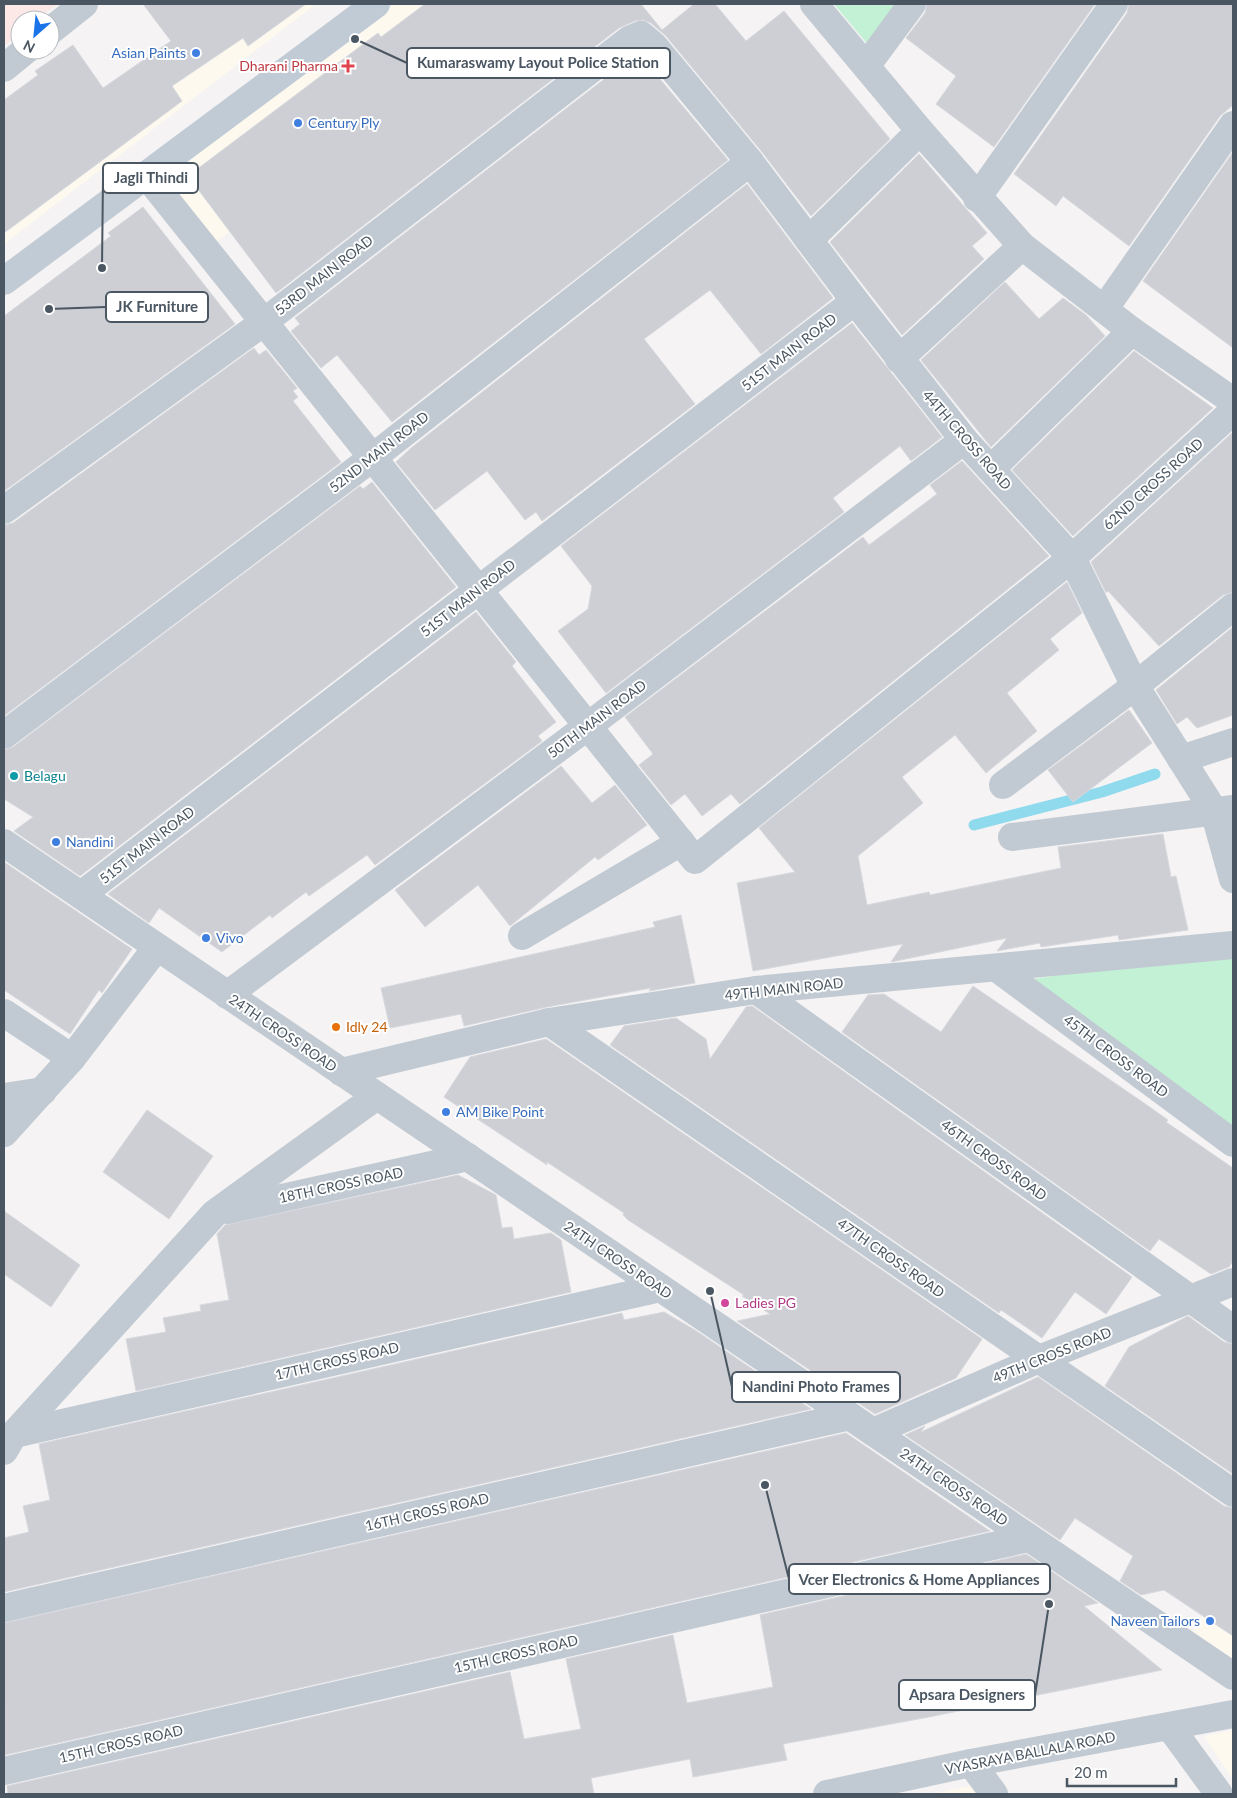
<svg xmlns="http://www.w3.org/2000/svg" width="1237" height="1798" viewBox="0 0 1237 1798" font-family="Lato,sans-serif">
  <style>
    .commercial { fill: #fdf9ef }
    .medical { fill: #fce8e6 }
    .green { fill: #c3f1d5 }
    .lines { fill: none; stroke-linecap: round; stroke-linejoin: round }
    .stream { stroke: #90daee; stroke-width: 11 }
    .building { fill: #cdcfd5; stroke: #d7d9de }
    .minor { stroke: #c1cad2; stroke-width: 28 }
    .tertiary { stroke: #c1cad2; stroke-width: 28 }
    .secondary { stroke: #c1cbd6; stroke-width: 28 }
    .shop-dot { fill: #3f7fe0; stroke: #fff; stroke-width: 2 }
    .health-dot { fill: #e0444e; stroke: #fff; stroke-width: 2 }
    .culture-dot { fill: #0f9aa8; stroke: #fff; stroke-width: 2 }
    .food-dot { fill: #e8710a; stroke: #fff; stroke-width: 2 }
    .hotel-dot { fill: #d1479c; stroke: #fff; stroke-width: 2 }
    .labels { text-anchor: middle; stroke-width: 4; stroke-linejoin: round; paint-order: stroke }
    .shop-label { font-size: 14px; fill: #366cbe; stroke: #fff; text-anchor: start }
    .health-label { font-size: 14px; fill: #be3a42; stroke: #fff; text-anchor: end }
    .street-label { font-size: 14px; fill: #4a5661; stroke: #fff }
    .culture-label { font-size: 14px; fill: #0d838f; stroke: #fff; text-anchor: start }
    .food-label { font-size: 14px; fill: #c56008; stroke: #fff; text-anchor: start }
    .hotel-label { font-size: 14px; fill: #b23c85; stroke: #fff; text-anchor: start }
    .leader { fill: none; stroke: #4a5661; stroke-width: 2 }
    .callout-dot { fill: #4a5661; stroke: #fff; stroke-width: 2 }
    .callout { fill: #fff; stroke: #4a5661; stroke-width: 2 }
    .callout-label { font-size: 15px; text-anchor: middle; font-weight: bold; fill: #4a5661 }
  </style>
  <rect width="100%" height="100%" fill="#f5f3f3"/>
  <g class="commercial">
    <path d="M 221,4 L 316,4 L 4,244 L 4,172 Z"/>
    <path d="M 395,4 L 524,4 L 215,243 L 166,178 Z"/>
    <path d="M 1233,1570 L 1233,1660 L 1191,1634 Z"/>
    <path d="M 1233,1730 L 1233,1780 L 1204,1736 Z"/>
    <path d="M 970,1786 L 977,1794 L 931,1794 Z"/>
  </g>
  <path class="medical" d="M 4,4 L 57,4 L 36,20 L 20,20 L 20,33 L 4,46 Z"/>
  <g class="green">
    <path d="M 834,4 L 901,4 L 870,47 Z"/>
    <path d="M 1233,950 L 1233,1133 L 1025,980 Z"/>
  </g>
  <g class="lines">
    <path class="stream" d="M 974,825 L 1102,792 L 1155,774"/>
  </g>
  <g class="building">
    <path d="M 143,4 L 306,4 L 248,46 L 243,38 L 172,86 L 182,101 L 4,233 L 4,100 L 38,75 L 35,71 L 73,45 L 103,88 L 171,41 Z"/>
    <path d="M 425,4 L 641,4 L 662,30 L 694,4 L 715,4 L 746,41 L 784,11 L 890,139 L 811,216 L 762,152 L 666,36 L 651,23 L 643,20 L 635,21 L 619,28 L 276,293 L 188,176 L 378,33 L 381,37 Z"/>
    <path d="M 927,4 L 1095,4 L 994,147 L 936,104 L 956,76 L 906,38 L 925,13 Z"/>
    <path d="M 1129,4 L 1233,4 L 1233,105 L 1220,116 L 1129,246 L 1063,196 L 1056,206 L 1014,174 L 1127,13 Z"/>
    <path d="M 638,53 L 728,160 L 392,422 L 337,355 L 321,368 L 291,331 L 300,324 L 295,318 Z"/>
    <path d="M 1233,152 L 1233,348 L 1143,281 Z"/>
    <path d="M 919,154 L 987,233 L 972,246 L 984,259 L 902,335 L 830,242 Z"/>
    <path d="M 747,184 L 833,298 L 761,354 L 710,290 L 644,339 L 695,404 L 542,521 L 536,512 L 525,520 L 487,471 L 435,510 L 396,462 L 411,448 Z"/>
    <path d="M 143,207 L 235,324 L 4,491 L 4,316 L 111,236 L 108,233 Z"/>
    <path d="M 1005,282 L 1039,319 L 1063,298 L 1086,315 L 1105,336 L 991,447 L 921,360 Z"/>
    <path d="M 852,323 L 942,437 L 911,461 L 900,446 L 833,498 L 844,512 L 606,693 L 558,631 L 588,609 L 592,586 L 561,546 Z"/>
    <path d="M 254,348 L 259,355 L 266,350 L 297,388 L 293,391 L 298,397 L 293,401 L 341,462 L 4,716 L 4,525 L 13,523 Z"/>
    <path d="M 1134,351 L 1213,408 L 1073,536 L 1012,470 Z"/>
    <path d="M 1233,432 L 1233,592 L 1223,595 L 1159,646 L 1108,591 L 1106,593 L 1091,562 Z"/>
    <path d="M 962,461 L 1049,556 L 740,804 L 731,794 L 702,816 L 685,794 L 671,805 L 639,765 L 653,754 L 625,717 L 863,537 L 869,545 L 937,494 L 930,485 Z"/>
    <path d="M 372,482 L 456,587 L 80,876 L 14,831 L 33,817 L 4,799 L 4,750 L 13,747 L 360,486 L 363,489 Z"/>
    <path d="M 1067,582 L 1082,613 L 1050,639 L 1059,650 L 1007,693 L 1037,731 L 986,773 L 955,735 L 902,777 L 923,803 L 858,856 L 867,905 L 929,892 L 930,895 L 1061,868 L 1058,847 L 1163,834 L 1171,877 L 1176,876 L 1188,930 L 1119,940 L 1118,935 L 1041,947 L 1040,943 L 997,951 L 1007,938 L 891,962 L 903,944 L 753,971 L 737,883 L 795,872 L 759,828 Z"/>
    <path d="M 476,612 L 516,662 L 512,666 L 556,722 L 538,736 L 542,741 L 375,865 L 367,855 L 309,896 L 306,892 L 272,918 L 270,915 L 222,952 L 159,908 L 149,923 L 108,894 Z"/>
    <path d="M 1233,627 L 1233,715 L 1197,728 L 1187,717 L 1177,724 L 1156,690 Z"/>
    <path d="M 1129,710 L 1152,743 L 1073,802 L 1048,770 Z"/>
    <path d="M 561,766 L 592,803 L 615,785 L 647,825 L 598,860 L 595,857 L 510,926 L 478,885 L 425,927 L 395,890 Z"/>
    <path d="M 4,862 L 132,949 L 102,993 L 99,990 L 70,1034 L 4,990 Z"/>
    <path d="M 681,915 L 695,983 L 649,991 L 651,988 L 547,1007 L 464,1026 L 461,1014 L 390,1028 L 381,988 L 655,927 L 653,922 Z"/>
    <path d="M 973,986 L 1144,1103 L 1168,1120 L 1166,1122 L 1233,1168 L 1233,1261 L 1229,1267 L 1211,1274 L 1159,1239 L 1150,1251 L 842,1032 L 868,995 L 884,994 L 941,1032 Z"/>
    <path d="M 752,1006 L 1132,1277 L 1106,1314 L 1075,1292 L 1042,1338 L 1001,1310 L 999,1313 L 610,1045 L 624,1026 L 676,1018 L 706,1039 L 710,1059 L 746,1007 Z"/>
    <path d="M 546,1039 L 982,1339 L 956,1378 L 875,1414 L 737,1321 L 770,1314 L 742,1296 L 744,1295 L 628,1220 L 623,1215 L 624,1213 L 547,1162 L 547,1165 L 444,1097 L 470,1057 Z"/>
    <path d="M 147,1110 L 213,1156 L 169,1219 L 103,1172 Z"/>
    <path d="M 458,1175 L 496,1195 L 502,1228 L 512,1227 L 514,1239 L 551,1233 L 561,1240 L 571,1292 L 136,1391 L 126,1339 L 166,1332 L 163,1318 L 201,1311 L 200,1305 L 229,1300 L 217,1234 L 225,1225 Z"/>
    <path d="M 4,1211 L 80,1265 L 51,1307 L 4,1274 Z"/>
    <path d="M 664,1312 L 695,1330 L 811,1409 L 4,1592 L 4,1538 L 29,1532 L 23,1506 L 50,1500 L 39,1444 L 622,1313 L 624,1320 Z"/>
    <path d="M 1188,1316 L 1224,1342 L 1233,1344 L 1233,1474 L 1105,1386 L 1129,1347 Z"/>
    <path d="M 1038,1377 L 1224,1506 L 1233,1508 L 1233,1636 L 1164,1590 L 1141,1595 L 1120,1581 L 1133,1556 L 1075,1518 L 1060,1540 L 905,1435 L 925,1426 L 921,1432 Z"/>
    <path d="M 846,1433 L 990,1531 L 5,1755 L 4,1623 Z"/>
    <path d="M 1026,1554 L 1098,1603 L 1084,1606 L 1162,1670 L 929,1717 L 783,1744 L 787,1760 L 693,1777 L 690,1759 L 591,1778 L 594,1794 L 8,1794 L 7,1786 L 510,1672 L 524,1739 L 581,1729 L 566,1659 L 673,1635 L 687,1703 L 773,1687 L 760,1615 Z"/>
  </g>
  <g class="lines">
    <g class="minor">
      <path d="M 814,4 L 920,131 L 1022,246 L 1132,331 L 1233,401"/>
      <path d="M 50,31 L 84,4"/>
      <path d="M 867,65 L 912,4"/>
      <path d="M 4,68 L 26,50"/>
      <path d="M 147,176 L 695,860 L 1072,558 L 1233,411"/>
      <path d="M 977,198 L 1114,4"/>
      <path d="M 809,240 L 920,131"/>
      <path d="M 1105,308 L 1233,125"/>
      <path d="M 899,359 L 1022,246"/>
      <path d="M 991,469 L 1132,331"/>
      <path d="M 4,510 L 264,322 L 629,40 L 641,35 L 654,46 L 750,162 L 855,301 L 964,440 L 1072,558 L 1135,686 L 1214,811 L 1233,879"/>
      <path d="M 4,735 L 372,458 L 750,162"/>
      <path d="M 1181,759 L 1233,742"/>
      <path d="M 1003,785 L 1135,686 L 1233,607"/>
      <path d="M 1012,837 L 1233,809"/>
      <path d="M 4,843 L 1233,1676"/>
      <path d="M 81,895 L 855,301"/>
      <path d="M 522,936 L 681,842"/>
      <path d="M 998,969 L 1233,1143"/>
      <path d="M 756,990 L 1233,1329"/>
      <path d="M 227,995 L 588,726 L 964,440"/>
      <path d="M 4,1013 L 72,1058"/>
      <path d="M 549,1022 L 1233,1493"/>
      <path d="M 341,1072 L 549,1022 L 756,990 L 1233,945"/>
      <path d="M 4,1097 L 43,1091"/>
      <path d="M 4,1133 L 72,1058 L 157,947"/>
      <path d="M 227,1210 L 468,1157"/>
      <path d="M 873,1432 L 1039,1359 L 1233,1282"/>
      <path d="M 14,1434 L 660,1288"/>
      <path d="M 4,1451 L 14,1434 L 215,1213 L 377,1096"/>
      <path d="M 4,1608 L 850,1416"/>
      <path d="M 1170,1727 L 1219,1794"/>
      <path d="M 4,1771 L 1028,1538"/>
    </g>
    <g class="tertiary">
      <path d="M 971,1763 L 994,1794"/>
      <path d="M 827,1794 L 971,1763 L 1233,1714"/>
    </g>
    <path class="secondary" d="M 4,281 L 376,4"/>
  </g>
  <g class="shop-dot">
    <circle cx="196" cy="53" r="5"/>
    <circle cx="298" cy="123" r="5"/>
    <circle cx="56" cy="842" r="5"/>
    <circle cx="206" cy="938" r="5"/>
    <circle cx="446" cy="1112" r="5"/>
    <circle cx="1210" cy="1621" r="5"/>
  </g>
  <path class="health-dot" d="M345.5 58.5h5v5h5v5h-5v5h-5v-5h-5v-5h5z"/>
  <circle class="culture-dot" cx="14" cy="776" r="5"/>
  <circle class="food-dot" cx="336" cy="1027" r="5"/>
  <circle class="hotel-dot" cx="725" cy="1303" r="5"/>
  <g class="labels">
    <g class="shop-label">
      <text x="186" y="58" text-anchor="end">Asian Paints</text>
      <text x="308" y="128">Century Ply</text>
      <text x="66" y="847">Nandini</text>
      <text x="216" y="943">Vivo</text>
      <text x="456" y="1117">AM Bike Point</text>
      <text x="1200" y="1626" text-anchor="end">Naveen Tailors</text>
    </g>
    <g class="health-label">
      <text x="338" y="71">Dharani Pharma</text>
    </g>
    <g class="street-label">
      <text transform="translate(324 275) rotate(-38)" y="5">53RD MAIN ROAD</text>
      <text transform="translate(789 352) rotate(-38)" y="5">51ST MAIN ROAD</text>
      <text transform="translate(967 440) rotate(49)" y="5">44TH CROSS ROAD</text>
      <text transform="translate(379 452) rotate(-38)" y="5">52ND MAIN ROAD</text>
      <text transform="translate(1153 484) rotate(-42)" y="5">62ND CROSS ROAD</text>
      <text transform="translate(468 598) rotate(-38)" y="5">51ST MAIN ROAD</text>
      <text transform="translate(597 719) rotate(-37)" y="5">50TH MAIN ROAD</text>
      <text transform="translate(147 845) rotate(-38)" y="5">51ST MAIN ROAD</text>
      <text transform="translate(784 989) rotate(-6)" y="5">49TH MAIN ROAD</text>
      <text transform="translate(283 1033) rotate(34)" y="5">24TH CROSS ROAD</text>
      <text transform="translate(1116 1056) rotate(37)" y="5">45TH CROSS ROAD</text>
      <text transform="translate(994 1160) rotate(36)" y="5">46TH CROSS ROAD</text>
      <text transform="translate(341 1185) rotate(-12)" y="5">18TH CROSS ROAD</text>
      <text transform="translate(891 1258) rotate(35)" y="5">47TH CROSS ROAD</text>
      <text transform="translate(618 1260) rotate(34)" y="5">24TH CROSS ROAD</text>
      <text transform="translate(1052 1355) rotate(-22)" y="5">49TH CROSS ROAD</text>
      <text transform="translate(337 1361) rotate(-13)" y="5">17TH CROSS ROAD</text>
      <text transform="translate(954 1487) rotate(34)" y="5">24TH CROSS ROAD</text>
      <text transform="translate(427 1512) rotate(-13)" y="5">16TH CROSS ROAD</text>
      <text transform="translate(516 1654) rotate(-13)" y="5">15TH CROSS ROAD</text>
      <text transform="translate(121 1744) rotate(-13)" y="5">15TH CROSS ROAD</text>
      <text transform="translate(1030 1753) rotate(-11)" y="5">VYASRAYA BALLALA ROAD</text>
    </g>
    <g class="culture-label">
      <text x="24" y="781">Belagu</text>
    </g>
    <g class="food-label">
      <text x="346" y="1032">Idly 24</text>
    </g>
    <g class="hotel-label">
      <text x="735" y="1308">Ladies PG</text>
    </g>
  </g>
  <path class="leader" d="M355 39L407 63M102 268L103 178M49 309L106 307M710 1291L732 1387M765 1485L789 1579M1049 1604L1035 1695"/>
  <g class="callout-dot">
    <circle cx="355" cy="39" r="5"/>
    <circle cx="102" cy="268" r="5"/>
    <circle cx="49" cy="309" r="5"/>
    <circle cx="710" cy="1291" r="5"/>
    <circle cx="765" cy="1485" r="5"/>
    <circle cx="1049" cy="1604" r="5"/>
  </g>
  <g class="callout">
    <rect x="407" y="48" width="263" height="30" rx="5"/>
    <rect x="103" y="163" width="95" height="30" rx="5"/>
    <rect x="106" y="292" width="102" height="30" rx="5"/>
    <rect x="732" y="1372" width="168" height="30" rx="5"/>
    <rect x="789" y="1564" width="261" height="30" rx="5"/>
    <rect x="899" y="1680" width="136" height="30" rx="5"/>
  </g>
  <g class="callout-label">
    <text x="538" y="68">Kumaraswamy Layout Police Station</text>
    <text x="151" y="183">Jagli Thindi</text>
    <text x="157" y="312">JK Furniture</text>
    <text x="816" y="1392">Nandini Photo Frames</text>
    <text x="919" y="1585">Vcer Electronics &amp; Home Appliances</text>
    <text x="967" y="1700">Apsara Designers</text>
  </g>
  <rect width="1237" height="1798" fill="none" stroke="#4a5661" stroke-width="10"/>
  <g transform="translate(35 35) rotate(207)"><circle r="24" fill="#ffffff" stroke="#b7bbc0"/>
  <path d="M0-4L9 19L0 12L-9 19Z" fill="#1a73e8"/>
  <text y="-8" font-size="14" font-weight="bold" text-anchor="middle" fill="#4a5661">N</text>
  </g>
  <path d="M1067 1778v8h109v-8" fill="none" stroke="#4a5661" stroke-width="2.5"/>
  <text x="1074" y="1778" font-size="15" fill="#4a5661" stroke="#ffffff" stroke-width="4" paint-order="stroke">20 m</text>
</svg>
